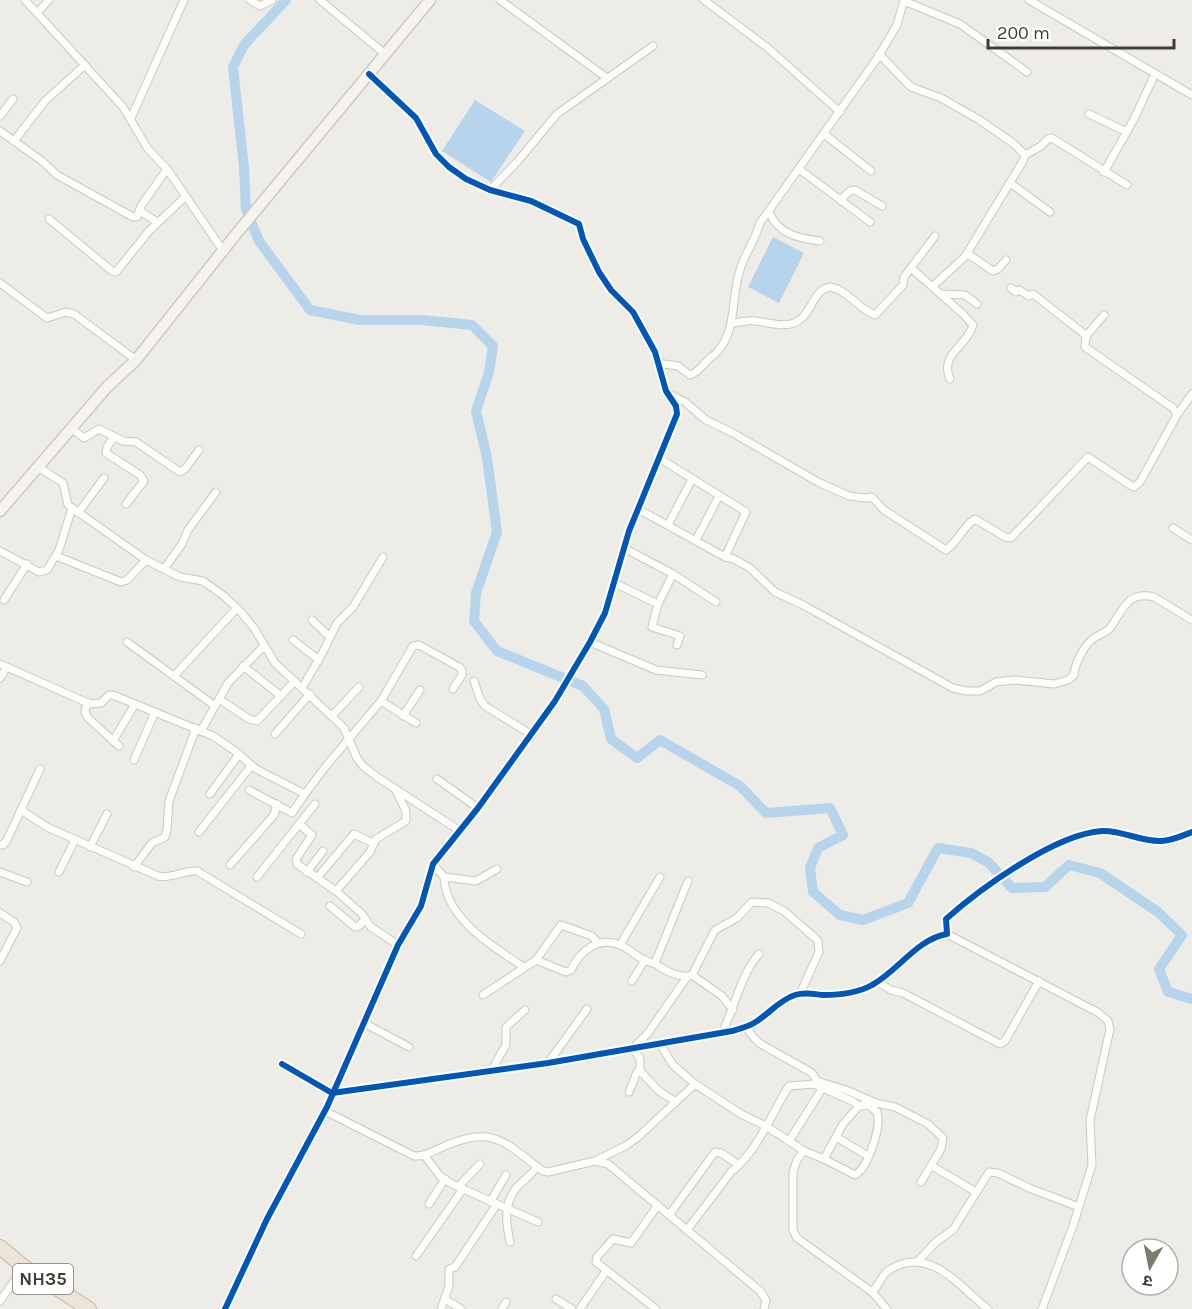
<svg xmlns="http://www.w3.org/2000/svg" width="1192" height="1309" viewBox="0 0 1192 1309" font-family="Karla,'Noto Sans Devanagari',sans-serif">
  <style>
    .water { fill: #b6d5ec }
    .lines { fill: none; stroke-linecap: round; stroke-linejoin: round }
    .river { stroke: #b6d5ec; stroke-width: 10 }
    .street-casing { stroke: #cac8c2; stroke-width: 9 }
    .secondary-casing { stroke: #cfcabe; stroke-width: 13 }
    .highway-casing { stroke: #c5b9a2; stroke-width: 16 }
    .street { stroke: #fcfcfb; stroke-width: 7 }
    .secondary { stroke: #f5f3ed; stroke-width: 10 }
    .highway { stroke: #ebe4d7; stroke-width: 14 }
    .cycleway-casing { stroke: #fff; stroke-width: 10 }
    .cycleway { stroke: #0057b8; stroke-width: 6 }
    .labels { text-anchor: middle; stroke-width: 4.5; stroke-linejoin: round; paint-order: stroke }
    .shield { fill: #fff; stroke: #7b7770; stroke-width: 1.5 }
    .shield-label { font-size: 18px; font-weight: bold; fill: #423d33 }
  </style>
  <rect width="100%" height="100%" fill="#eeece6"/>
  <g class="water">
    <path d="M 475,100 L 525,131 L 491,182 L 442,151 Z"/>
    <path d="M 773,237 L 804,253 L 779,303 L 748,287 Z"/>
  </g>
  <g class="lines">
    <path class="river" d="M 286,0 L 244,45 L 233,67 L 244,168 L 246,209 L 259,241 L 310,310 L 360,320 L 422,320 L 472,325 L 493,346 L 489,372 L 476,411 L 487,458 L 497,532 L 476,593 L 474,621 L 497,651 L 583,686 L 604,709 L 611,739 L 637,758 L 660,740 L 740,786 L 766,813 L 830,808 L 843,835 L 818,848 L 810,868 L 813,892 L 840,915 L 863,920 L 908,903 L 938,848 L 971,853 L 988,862 L 1012,888 L 1045,887 L 1069,865 L 1100,873 L 1158,912 L 1182,935 L 1159,969 L 1168,992 L 1192,999"/>
    <defs>
      <g id="street">
        <path d="M 25,0 L 123,107 L 148,149 L 167,169 L 224,252"/>
        <path d="M 250,0 L 260,6 L 272,0"/>
        <path d="M 320,0 L 385,54"/>
        <path d="M 500,0 L 607,78"/>
        <path d="M 704,0 L 769,49 L 840,112"/>
        <path d="M 1029,0 L 1192,95"/>
        <path d="M 904,1 L 960,24 L 1027,72"/>
        <path d="M 37,13 L 49,0"/>
        <path d="M 879,54 L 911,87 L 941,98 L 978,119 L 1013,143 L 1025,155 L 1023,161 L 966,255"/>
        <path d="M 1089,114 L 1127,132"/>
        <path d="M 0,116 L 13,99"/>
        <path d="M 131,118 L 184,0"/>
        <path d="M 0,131 L 42,161 L 57,175 L 133,217 L 137,217 L 141,206 L 167,169"/>
        <path d="M 824,134 L 871,171"/>
        <path d="M 14,141 L 45,101 L 85,65"/>
        <path d="M 1025,155 L 1041,146 L 1048,139 L 1052,138 L 1127,185"/>
        <path d="M 799,169 L 870,222"/>
        <path d="M 1104,172 L 1134,119 L 1155,74"/>
        <path d="M 1010,183 L 1050,212"/>
        <path d="M 490,190 L 517,162 L 557,114 L 653,46"/>
        <path d="M 840,200 L 850,191 L 855,190 L 882,206"/>
        <path d="M 140,211 L 157,222"/>
        <path d="M 769,212 C 778,234 797,238 820,241"/>
        <path d="M 49,219 L 112,271 L 116,272 L 149,231 L 185,197"/>
        <path d="M 911,268 L 963,314 L 973,325 C 967,347 939,354 950,379"/>
        <path d="M 0,283 L 47,318 L 66,312 L 74,314 L 136,360"/>
        <path d="M 933,286 L 968,254 L 993,271 L 998,269 L 1006,260"/>
        <path d="M 1011,288 L 1016,292 L 1019,290 L 1029,296 L 1033,294 L 1087,336"/>
        <path d="M 941,294 L 965,295 L 977,304"/>
        <path d="M 731,324 C 739,322 747,320 755,321 C 768,322 785,329 798,321 C 812,313 813,290 830,287 C 848,290 858,309 875,315 L 903,285 L 904,277 L 935,236"/>
        <path d="M 657,363 L 678,366 L 690,375 C 699,372 701,367 707,361 C 710,357 715,355 718,351 C 737,329 731,297 740,270 C 745,253 755,241 760,223 L 878,57 L 897,25 L 904,0"/>
        <path d="M 668,393 L 685,402 L 706,420 L 733,433 L 818,482 L 849,496 L 866,498 L 872,497 L 884,510 L 946,550 C 958,542 963,526 975,519 L 1005,537 L 1011,538 L 1088,457 L 1130,485 L 1134,487 L 1140,482 L 1177,415 L 1173,408 L 1085,347 L 1086,336 L 1104,315"/>
        <path d="M 1177,415 L 1192,394"/>
        <path d="M 71,428 L 84,438 L 99,429 L 123,441 L 136,442 L 180,472 L 185,469 L 199,450"/>
        <path d="M 114,437 L 107,447 L 106,453 L 140,475 L 144,481 L 126,504"/>
        <path d="M 659,458 L 746,512 L 725,557"/>
        <path d="M 38,467 L 63,483 L 68,505 L 146,560 L 180,577 L 203,581 L 224,596 L 241,612 L 254,628 L 275,663 L 344,728 L 357,758 L 363,766 L 377,777 L 460,831"/>
        <path d="M 638,509 L 725,557 L 734,559 L 750,568 L 775,592 L 803,605 L 953,688 L 966,691 L 980,691 L 996,682 L 1015,680 L 1054,684 L 1068,680 L 1074,675 C 1075,663 1084,645 1094,638 C 1099,635 1104,634 1109,629 C 1123,612 1126,590 1154,597 L 1192,620"/>
        <path d="M 78,513 L 104,478"/>
        <path d="M 668,525 L 692,479"/>
        <path d="M 1173,528 L 1192,540"/>
        <path d="M 696,540 L 719,496"/>
        <path d="M 624,548 L 673,574 L 716,602"/>
        <path d="M 0,551 L 39,572 L 47,570 L 59,550 L 72,508"/>
        <path d="M 56,556 L 121,582 L 127,580 L 146,560"/>
        <path d="M 164,569 L 182,544 L 188,530 L 216,492"/>
        <path d="M 673,574 L 658,604 L 652,627 L 680,636 L 677,645"/>
        <path d="M 614,583 L 658,604"/>
        <path d="M 4,600 L 27,564"/>
        <path d="M 312,620 L 330,637"/>
        <path d="M 293,640 L 319,660"/>
        <path d="M 127,642 L 215,706"/>
        <path d="M 590,642 L 656,670 L 702,675"/>
        <path d="M 0,664 L 90,704 L 101,703 L 109,695 L 113,695 L 213,736 L 235,751 L 256,769 L 305,794 L 326,766 L 381,701 L 413,646 L 419,645 L 459,667 L 462,670 L 462,675 L 453,689"/>
        <path d="M 243,666 L 281,696"/>
        <path d="M 174,676 L 237,608"/>
        <path d="M 0,678 L 7,667"/>
        <path d="M 474,681 L 480,699 L 485,706 L 532,735"/>
        <path d="M 302,688 L 323,652 L 337,623 L 353,607 L 383,557"/>
        <path d="M 219,699 L 249,719 L 257,721 L 295,681"/>
        <path d="M 381,701 L 416,723"/>
        <path d="M 87,702 L 85,712 L 88,718 L 119,746"/>
        <path d="M 332,716 L 359,687"/>
        <path d="M 403,716 L 420,690"/>
        <path d="M 201,731 L 228,683 L 264,646"/>
        <path d="M 275,734 L 310,694"/>
        <path d="M 113,741 L 135,704"/>
        <path d="M 134,760 L 155,712"/>
        <path d="M 437,779 L 478,808"/>
        <path d="M 249,790 L 292,813 L 305,794"/>
        <path d="M 210,794 L 239,754"/>
        <path d="M 21,810 L 47,827 L 158,876 C 171,879 184,870 197,871 L 301,934"/>
        <path d="M 299,824 L 312,835 L 296,859 L 297,864 L 336,891 L 362,914 L 371,927 L 398,945"/>
        <path d="M 199,832 L 251,766"/>
        <path d="M 0,845 L 3,845 L 7,840 L 40,769"/>
        <path d="M 90,847 L 107,814"/>
        <path d="M 433,864 L 444,877 C 445,918 493,947 524,967"/>
        <path d="M 230,865 L 274,815 L 277,804"/>
        <path d="M 134,867 L 152,843 L 165,837 L 167,830 L 169,801 L 196,728"/>
        <path d="M 0,872 L 27,882"/>
        <path d="M 59,872 L 75,840"/>
        <path d="M 307,872 L 323,851"/>
        <path d="M 257,877 L 315,804"/>
        <path d="M 444,877 L 476,881 L 497,869"/>
        <path d="M 317,878 L 354,834 L 373,843"/>
        <path d="M 336,891 L 370,852 L 376,839 L 406,821 L 406,811 L 396,791"/>
        <path d="M 330,906 L 355,927 L 359,926 L 365,919"/>
        <path d="M 0,913 L 14,922 L 17,928 L 0,961"/>
        <path d="M 947,934 L 1099,1013 L 1108,1021 L 1110,1029 L 1090,1120 L 1092,1165 L 1073,1226 L 1042,1309"/>
        <path d="M 620,945 L 660,877"/>
        <path d="M 536,960 L 566,972 L 571,970 C 580,951 598,936 620,945 C 628,948 635,955 644,960 C 648,962 653,962 657,965 C 666,971 681,979 692,975 L 722,996 L 733,1010"/>
        <path d="M 655,963 L 688,881"/>
        <path d="M 692,975 L 715,930 L 737,918 L 752,902 L 768,903 L 784,911 L 813,936 L 818,941 L 819,952 L 800,994"/>
        <path d="M 632,981 L 645,960"/>
        <path d="M 878,982 L 891,990 L 903,993 L 1000,1044 L 1005,1041 L 1039,981"/>
        <path d="M 483,995 L 536,960 L 561,925 L 592,936 L 598,943"/>
        <path d="M 364,1023 L 409,1047"/>
        <path d="M 747,1026 L 750,1033 L 759,1043 L 812,1073 L 817,1081 L 846,1090 L 876,1103 L 895,1107 L 928,1124 L 943,1138 L 941,1149 L 921,1182"/>
        <path d="M 722,1033 C 735,1007 740,976 759,954"/>
        <path d="M 660,1044 L 673,1065 L 695,1084 L 741,1114 L 766,1126 L 804,1151 L 824,1159 L 855,1175 C 868,1168 882,1126 877,1112 L 869,1105 L 863,1106"/>
        <path d="M 548,1063 L 587,1009"/>
        <path d="M 282,1064 L 332,1093 L 548,1063 L 732,1031 C 739,1029 747,1027 754,1023 C 768,1015 779,1000 795,995 C 805,992 813,994 823,995 C 839,995 858,993 872,985 C 898,971 917,939 947,934 L 946,919 C 980,889 1055,834 1102,831 C 1122,830 1141,842 1161,841 C 1171,841 1182,836 1192,832"/>
        <path d="M 491,1071 L 506,1045 L 506,1027 L 525,1010"/>
        <path d="M 629,1092 L 637,1072 L 640,1070"/>
        <path d="M 676,1102 L 659,1091 L 640,1071 L 640,1059 L 633,1048 L 648,1033 L 687,977"/>
        <path d="M 325,1111 L 414,1156 C 425,1157 435,1150 445,1146 C 494,1124 506,1144 543,1171 L 548,1172 L 595,1161 L 608,1164 L 760,1291 L 766,1300 L 764,1309"/>
        <path d="M 836,1137 L 868,1156"/>
        <path d="M 789,1141 L 822,1089"/>
        <path d="M 804,1151 L 797,1160 L 793,1172 L 793,1230 L 797,1238 L 872,1292 C 879,1286 881,1275 889,1270 C 930,1244 959,1287 988,1309"/>
        <path d="M 424,1155 L 440,1176 L 452,1184 L 497,1204 L 455,1267 L 449,1269 L 449,1286 L 441,1309"/>
        <path d="M 824,1159 L 843,1124 L 859,1106"/>
        <path d="M 595,1161 L 627,1145 L 638,1137 L 695,1084"/>
        <path d="M 932,1166 L 976,1192"/>
        <path d="M 458,1187 L 480,1164"/>
        <path d="M 490,1202 L 506,1175"/>
        <path d="M 429,1204 L 445,1179"/>
        <path d="M 497,1204 L 538,1222"/>
        <path d="M 669,1215 L 715,1152 L 721,1153 L 739,1165"/>
        <path d="M 687,1230 L 731,1172 C 758,1151 771,1114 789,1086 L 814,1084 L 854,1102 L 859,1106 L 866,1103"/>
        <path d="M 510,1242 C 506,1223 503,1204 517,1187 C 524,1180 531,1175 537,1167"/>
        <path d="M 416,1256 L 463,1189"/>
        <path d="M 917,1262 L 937,1241 L 953,1230 L 989,1172 L 998,1173 L 1029,1188 L 1079,1207"/>
        <path d="M 872,1292 L 887,1309"/>
        <path d="M 445,1299 L 461,1309"/>
        <path d="M 556,1299 L 572,1309"/>
        <path d="M 0,1301 L 24,1267"/>
        <path d="M 225,1309 L 267,1219 L 327,1107 L 398,945 L 421,906 L 433,864 L 478,808 L 555,701 L 590,642 L 605,613 L 629,531 L 677,414 L 676,406 L 666,391 L 655,352 L 633,312 L 611,290 L 599,272 L 583,239 L 579,224 L 531,201 L 490,190 L 466,179 L 449,167 L 436,154 L 416,118 L 369,74"/>
        <path d="M 502,1309 L 506,1302"/>
        <path d="M 580,1309 L 606,1271"/>
        <path d="M 656,1309 L 596,1262 L 597,1257 L 613,1239 L 631,1243 L 658,1205"/>
      </g>
      <path id="secondary" d="M 0,511 L 107,387 L 136,360 L 237,233 L 430,0"/>
      <path id="highway" d="M 0,1247 L 24,1267 L 89,1309"/>
    </defs>
    <use href="#street" class="street-casing"/>
    <use href="#secondary" class="secondary-casing"/>
    <use href="#highway" class="highway-casing"/>
    <use href="#street" class="street"/>
    <use href="#secondary" class="secondary"/>
    <use href="#highway" class="highway"/>
    <defs>
      <g id="cycleway">
        <path d="M 282,1064 L 332,1093 L 548,1063 L 732,1031 C 739,1029 747,1027 754,1023 C 768,1015 779,1000 795,995 C 805,992 813,994 823,995 C 839,995 858,993 872,985 C 898,971 917,939 947,934 L 946,919 C 980,889 1055,834 1102,831 C 1122,830 1141,842 1161,841 C 1171,841 1182,836 1192,832"/>
        <path d="M 225,1309 L 267,1219 L 327,1107 L 398,945 L 421,906 L 433,864 L 478,808 L 555,701 L 590,642 L 605,613 L 629,531 L 677,414 L 676,406 L 666,391 L 655,352 L 633,312 L 611,290 L 599,272 L 583,239 L 579,224 L 531,201 L 490,190 L 466,179 L 449,167 L 436,154 L 416,118 L 369,74"/>
      </g>
    </defs>
    <use href="#cycleway" class="cycleway-casing"/>
    <use href="#cycleway" class="cycleway"/>
  </g>
  <g class="labels">
    <rect class="shield" x="13" y="1264" width="60" height="30" rx="4.5"/>
    <g class="shield-label">
      <text x="43" y="1285">NH35</text>
    </g>
  </g>
  <g transform="translate(1150 1267) rotate(189)"><circle r="28" fill="#ffffff" stroke="#b3b1ad" stroke-width="1.5"/>
  <path d="M0-4.5L10 22L0 15L-10 22Z" fill="#7e7a72"/>
  <text y="-9" font-size="16" font-weight="bold" text-anchor="middle" fill="#423d33">उ</text>
  </g>
  <path d="M988 39v9h186v-9" fill="none" stroke="#423d33" stroke-width="3"/>
  <text x="997" y="39" font-size="18" fill="#423d33" stroke="#ffffff" stroke-width="4.5" paint-order="stroke">200 m</text>
</svg>
